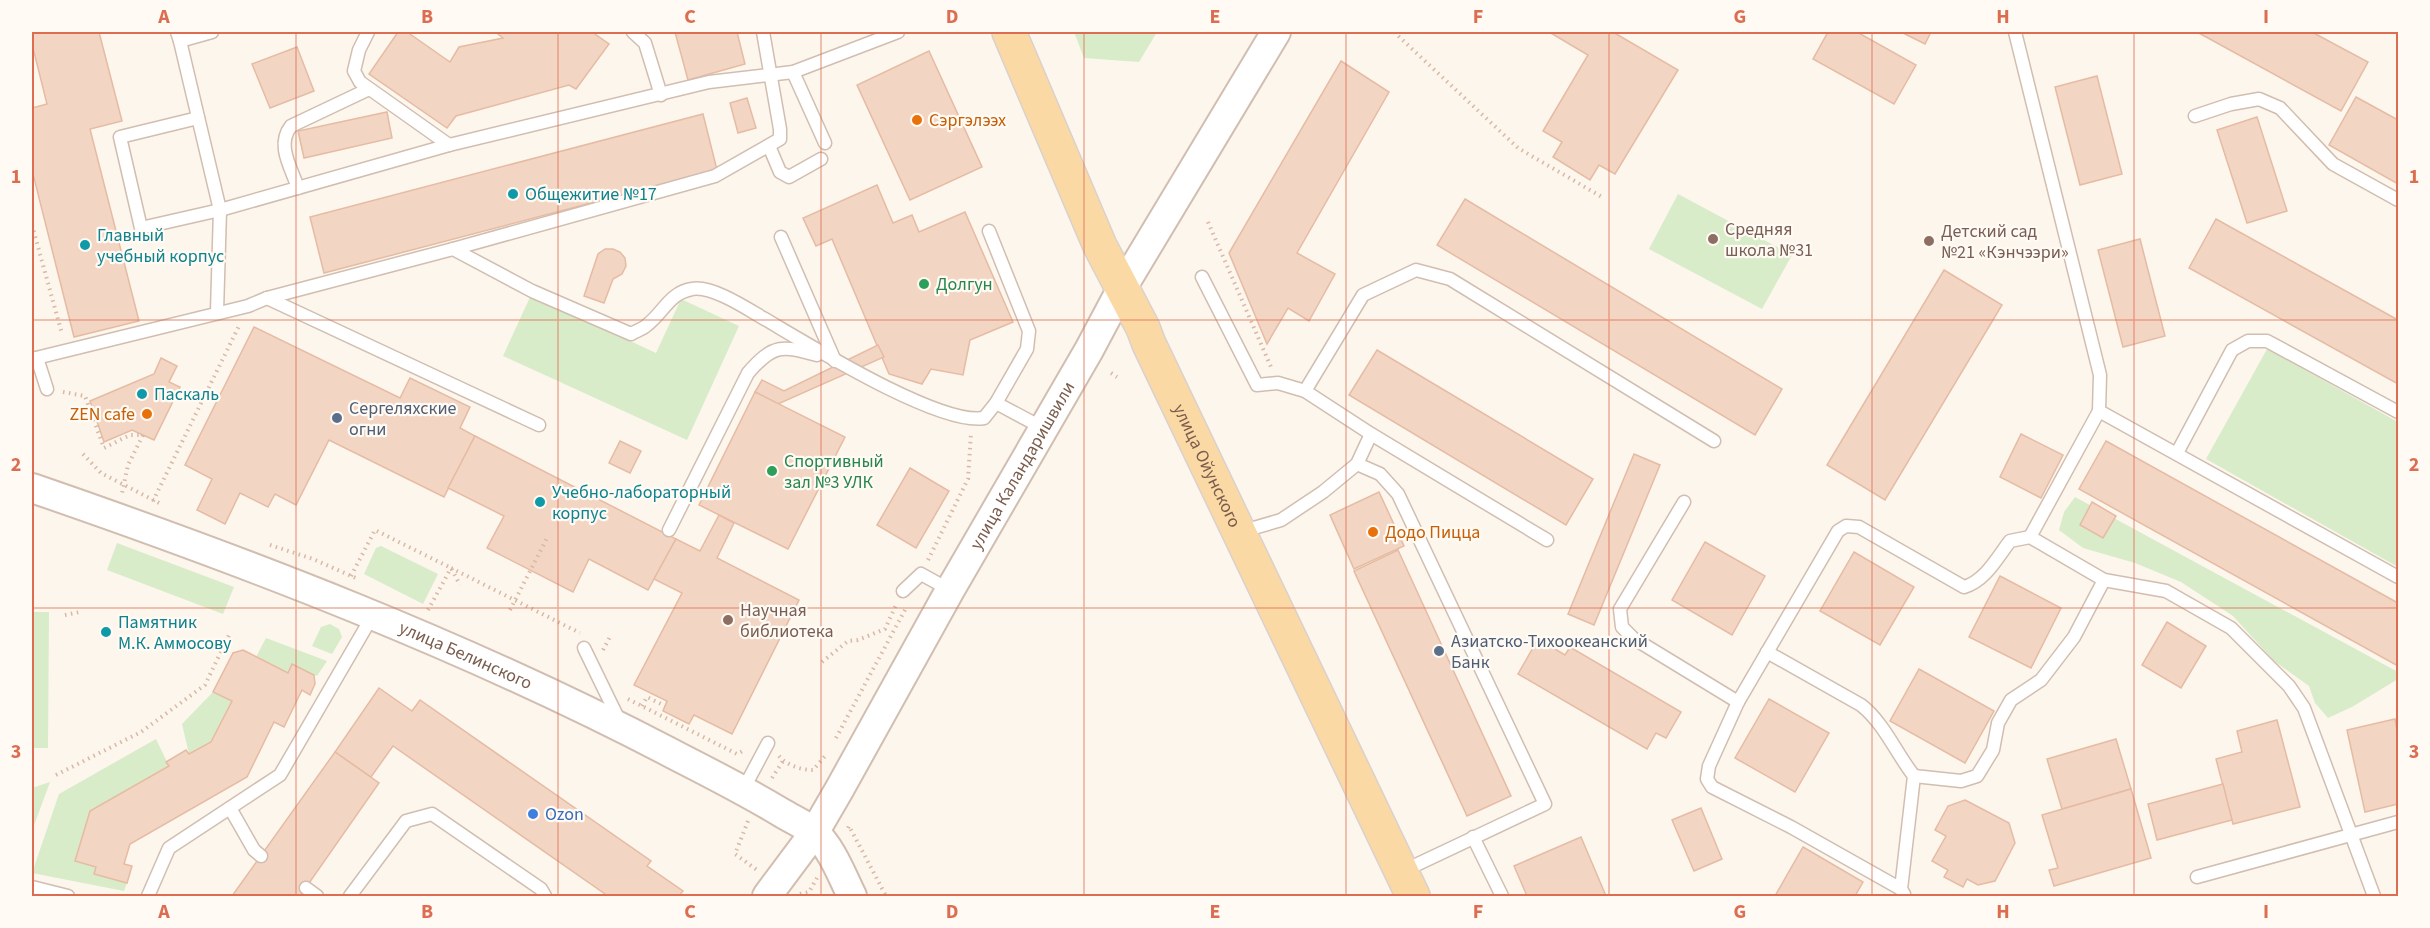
<svg xmlns="http://www.w3.org/2000/svg" width="2430" height="928" viewBox="0 0 2430 928" font-family="'Source Sans 3',sans-serif">
  <style>
    .green { fill: #d8ecc9 }
    .building { fill: #f3d5c3; stroke: #e6bba3; stroke-width: 1.5 }
    .lines { fill: none; stroke-linecap: round; stroke-linejoin: round }
    .service-casing { stroke: #d1beb0; stroke-width: 15 }
    .tertiary-casing { stroke: #d1beb0; stroke-width: 32 }
    .primary-casing { stroke: #dad1cd; stroke-width: 36 }
    .path { stroke: #d9b8a5; stroke-width: 4; stroke-dasharray: 1.5 4.5; stroke-linecap: butt }
    .service { stroke: #fff; stroke-width: 12 }
    .tertiary { stroke: #fff; stroke-width: 28 }
    .primary { stroke: #fbd9a5; stroke-width: 33 }
    .grid { fill: none; stroke: #dc6d51; stroke-width: 1.5; stroke-opacity: 0.55 }
    .food-dot { fill: #e8710a; stroke: #fffaf3; stroke-width: 2 }
    .culture-dot { fill: #0f9aa8; stroke: #fffaf3; stroke-width: 2 }
    .education-dot { fill: #8d6e63; stroke: #fffaf3; stroke-width: 2 }
    .leisure-dot { fill: #2e9e5b; stroke: #fffaf3; stroke-width: 2 }
    .service-dot { fill: #5c6f8a; stroke: #fffaf3; stroke-width: 2 }
    .shop-dot { fill: #3f7fe0; stroke: #fffaf3; stroke-width: 2 }
    .labels { text-anchor: middle; stroke-width: 4.5; stroke-linejoin: round; paint-order: stroke }
    .food-label { font-size: 18px; fill: #c56008; stroke: #fffaf3; text-anchor: start }
    .culture-label { font-size: 18px; fill: #0d838f; stroke: #fffaf3; text-anchor: start }
    .education-label { font-size: 18px; fill: #785e54; stroke: #fffaf3; text-anchor: start }
    .leisure-label { font-size: 18px; fill: #27864d; stroke: #fffaf3; text-anchor: start }
    .service-label { font-size: 18px; fill: #4e5e75; stroke: #fffaf3; text-anchor: start }
    .street-label { font-size: 18px; fill: #7a5c4d; stroke: #fffaf3 }
    .shop-label { font-size: 18px; fill: #366cbe; stroke: #fffaf3; text-anchor: start }
    .neatline { fill: none; stroke: #dc6d51; stroke-width: 2 }
    .grid-label { font-size: 20px; text-anchor: middle; font-weight: bold; fill: #dc6d51 }
  </style>
  <rect width="100%" height="100%" fill="#fdf6ec"/>
  <g class="green">
    <path d="M 1074,32 L 1157,32 L 1139,62 L 1084,58 Z"/>
    <path d="M 1678,194 L 1792,255 L 1762,309 L 1649,249 Z"/>
    <path d="M 531,295 L 656,353 L 681,299 L 739,326 L 687,440 L 503,356 Z"/>
    <path d="M 2267,349 L 2398,422 L 2398,567 L 2206,459 Z"/>
    <path d="M 2075,497 L 2398,672 L 2398,679 L 2352,707 L 2328,718 L 2315,703 L 2309,686 L 2274,661 L 2233,616 L 2181,582 L 2135,563 L 2083,548 L 2059,530 L 2064,512 Z"/>
    <path d="M 117,543 L 234,587 L 223,614 L 107,570 Z"/>
    <path d="M 381,546 L 438,574 L 423,604 L 364,574 L 376,548 Z"/>
    <path d="M 32,612 L 49,612 L 48,748 L 32,748 Z"/>
    <path d="M 330,624 L 339,629 L 342,637 L 332,654 L 312,646 L 321,627 Z"/>
    <path d="M 266,638 L 327,661 L 317,676 L 292,664 L 288,673 L 256,657 Z"/>
    <path d="M 213,692 L 232,701 L 211,742 L 189,754 L 182,724 Z"/>
    <path d="M 156,739 L 169,766 L 90,811 L 75,861 L 96,867 L 94,874 L 127,883 L 124,891 L 32,873 L 59,794 Z"/>
    <path d="M 50,782 L 32,831 L 32,788 Z"/>
  </g>
  <g class="building">
    <path d="M 32,32 L 99,32 L 122,121 L 90,129 L 139,321 L 74,337 L 32,170 L 32,108 L 47,104 L 32,44 Z"/>
    <path d="M 398,32 L 407,32 L 450,62 L 459,47 L 503,38 L 498,34 L 501,32 L 592,32 L 609,44 L 576,89 L 569,85 L 456,116 L 447,128 L 369,74 Z"/>
    <path d="M 675,32 L 737,32 L 745,64 L 688,80 Z"/>
    <path d="M 1549,32 L 1613,32 L 1678,70 L 1615,174 L 1599,165 L 1590,180 L 1553,157 L 1562,142 L 1543,131 L 1588,55 Z"/>
    <path d="M 1828,32 L 1857,32 L 1916,65 L 1894,104 L 1813,59 Z"/>
    <path d="M 1901,32 L 1931,32 L 1925,44 Z"/>
    <path d="M 2197,32 L 2312,32 L 2368,62 L 2341,111 Z"/>
    <path d="M 297,47 L 314,91 L 270,108 L 252,64 Z"/>
    <path d="M 929,51 L 982,167 L 910,200 L 857,85 Z"/>
    <path d="M 1341,61 L 1389,92 L 1297,253 L 1335,274 L 1309,321 L 1288,308 L 1267,344 L 1229,253 Z"/>
    <path d="M 2097,76 L 2122,174 L 2080,185 L 2055,87 Z"/>
    <path d="M 2356,97 L 2398,120 L 2398,184 L 2329,145 Z"/>
    <path d="M 747,98 L 756,128 L 738,133 L 730,103 Z"/>
    <path d="M 387,112 L 392,138 L 304,158 L 298,131 Z"/>
    <path d="M 703,114 L 717,170 L 324,273 L 310,217 Z"/>
    <path d="M 2257,117 L 2287,211 L 2247,223 L 2217,130 Z"/>
    <path d="M 877,185 L 893,223 L 912,215 L 919,232 L 965,212 L 1013,322 L 970,340 L 963,375 L 931,369 L 922,384 L 889,374 L 832,239 L 816,246 L 803,218 Z"/>
    <path d="M 1465,199 L 1782,389 L 1755,435 L 1437,245 Z"/>
    <path d="M 2216,219 L 2398,320 L 2398,384 L 2189,268 Z"/>
    <path d="M 2140,239 L 2165,336 L 2123,347 L 2098,250 Z"/>
    <path d="M 605,249 L 613,249 L 620,252 L 625,258 L 626,266 L 622,274 L 613,279 L 604,303 L 584,296 L 598,254 Z"/>
    <path d="M 1944,270 L 2002,305 L 1885,500 L 1827,465 Z"/>
    <path d="M 254,327 L 400,398 L 410,378 L 470,407 L 460,428 L 475,436 L 444,497 L 329,440 L 296,505 L 275,494 L 268,507 L 240,493 L 225,524 L 197,510 L 212,479 L 185,465 Z"/>
    <path d="M 878,345 L 884,357 L 778,404 L 755,392 L 762,380 L 784,391 Z"/>
    <path d="M 1377,350 L 1593,479 L 1566,525 L 1349,395 Z"/>
    <path d="M 161,358 L 177,366 L 169,382 L 180,387 L 154,440 L 132,430 L 104,442 L 90,401 L 154,374 Z"/>
    <path d="M 755,392 L 845,437 L 788,549 L 699,505 Z"/>
    <path d="M 2021,434 L 2063,455 L 2041,498 L 2000,477 Z"/>
    <path d="M 475,436 L 676,539 L 648,590 L 589,559 L 573,592 L 487,548 L 504,516 L 448,488 Z"/>
    <path d="M 620,441 L 641,451 L 630,473 L 609,463 Z"/>
    <path d="M 2106,441 L 2398,603 L 2398,666 L 2079,489 Z"/>
    <path d="M 1634,454 L 1660,465 L 1594,625 L 1568,614 Z"/>
    <path d="M 910,468 L 949,491 L 916,548 L 877,525 Z"/>
    <path d="M 1379,492 L 1404,546 L 1354,569 L 1330,515 Z"/>
    <path d="M 2092,502 L 2116,516 L 2103,538 L 2080,525 Z"/>
    <path d="M 719,515 L 734,523 L 717,558 L 799,600 L 732,734 L 694,715 L 689,724 L 663,711 L 667,701 L 634,685 L 682,593 L 654,579 L 676,539 L 700,551 Z"/>
    <path d="M 1705,542 L 1765,576 L 1732,635 L 1672,600 Z"/>
    <path d="M 1398,550 L 1511,796 L 1467,816 L 1354,571 Z"/>
    <path d="M 1854,552 L 1914,587 L 1880,645 L 1820,611 Z"/>
    <path d="M 2000,576 L 2061,608 L 2031,668 L 1969,637 Z"/>
    <path d="M 2167,622 L 2206,646 L 2181,688 L 2142,665 Z"/>
    <path d="M 1538,639 L 1565,655 L 1570,647 L 1681,712 L 1666,738 L 1656,733 L 1647,749 L 1518,674 Z"/>
    <path d="M 243,650 L 288,673 L 292,664 L 314,675 L 315,684 L 310,695 L 302,690 L 284,727 L 274,722 L 247,777 L 130,844 L 124,864 L 132,866 L 127,883 L 94,874 L 96,867 L 75,861 L 90,811 L 169,766 L 166,762 L 186,750 L 189,754 L 211,742 L 232,701 L 213,692 L 233,653 Z"/>
    <path d="M 1919,669 L 1994,711 L 1965,763 L 1890,721 Z"/>
    <path d="M 379,688 L 412,711 L 420,700 L 651,861 L 647,866 L 683,891 L 679,896 L 608,896 L 393,746 L 371,777 L 335,752 Z"/>
    <path d="M 1769,699 L 1829,733 L 1795,792 L 1735,758 Z"/>
    <path d="M 2395,719 L 2398,736 L 2398,804 L 2365,812 L 2347,730 Z"/>
    <path d="M 2277,720 L 2300,807 L 2233,824 L 2216,759 L 2242,752 L 2237,731 Z"/>
    <path d="M 2116,739 L 2131,789 L 2062,809 L 2047,759 Z"/>
    <path d="M 335,752 L 379,783 L 300,896 L 232,896 Z"/>
    <path d="M 2223,784 L 2232,820 L 2157,840 L 2148,804 Z"/>
    <path d="M 2131,789 L 2151,858 L 2054,886 L 2049,870 L 2058,868 L 2042,815 Z"/>
    <path d="M 1965,800 L 2009,823 L 2015,843 L 1995,881 L 1978,885 L 1967,879 L 1963,887 L 1944,877 L 1948,870 L 1932,861 L 1946,836 L 1935,830 L 1948,806 Z"/>
    <path d="M 1701,808 L 1722,859 L 1694,871 L 1672,820 Z"/>
    <path d="M 1581,837 L 1606,896 L 1527,896 L 1514,866 Z"/>
    <path d="M 1803,847 L 1863,882 L 1855,896 L 1775,896 Z"/>
  </g>
  <g class="lines">
    <defs>
      <g id="service">
        <path d="M 177,32 L 180,41 L 212,32"/>
        <path d="M 368,32 L 359,50 L 354,71 L 360,82 L 449,145"/>
        <path d="M 633,32 L 645,43 L 661,95"/>
        <path d="M 2015,32 L 2100,375 L 2099,411 L 2398,577"/>
        <path d="M 180,41 L 220,210 L 217,312"/>
        <path d="M 793,72 L 825,143"/>
        <path d="M 2195,116 L 2231,104 L 2259,99 L 2280,108 L 2333,164 L 2398,200"/>
        <path d="M 198,118 L 120,137 L 141,228 L 220,210 L 449,145 L 709,82 L 793,72 L 898,32"/>
        <path d="M 769,146 L 780,172 L 789,177 L 821,159"/>
        <path d="M 298,188 C 291,167 276,145 291,126 L 369,89"/>
        <path d="M 781,237 L 835,361 L 834,360"/>
        <path d="M 453,249 L 532,291 L 631,334 C 636,331 643,329 647,325 C 664,312 669,293 692,289 C 711,285 746,308 763,318 C 806,343 939,426 984,418 L 996,403 L 1027,349 L 1029,331 L 989,231"/>
        <path d="M 1202,277 L 1257,385 L 1278,383 L 1305,391"/>
        <path d="M 267,298 L 539,425"/>
        <path d="M 37,358 L 47,389"/>
        <path d="M 32,359 L 248,306 L 267,298 L 453,249 L 715,176 L 780,139 L 780,129 L 763,32"/>
        <path d="M 996,403 L 1043,428"/>
        <path d="M 1371,434 L 1305,391 L 1363,295 L 1416,270 L 1450,279 L 1714,441"/>
        <path d="M 2177,453 L 2232,350 L 2248,341 L 2267,341 L 2398,412"/>
        <path d="M 1357,464 L 1380,474 L 1398,494 L 1545,804 L 1401,872"/>
        <path d="M 1684,502 L 1620,609 L 1622,627 L 1633,638 L 1738,702"/>
        <path d="M 669,530 L 748,373 C 773,344 782,345 817,355"/>
        <path d="M 1240,532 L 1281,520 L 1323,492 L 1357,464 L 1371,434 L 1547,540"/>
        <path d="M 2030,537 L 2099,411"/>
        <path d="M 903,591 L 921,574 L 950,590"/>
        <path d="M 584,648 L 620,722"/>
        <path d="M 1767,652 L 1861,705 C 1884,723 1896,753 1914,776 L 1901,889 L 1904,894"/>
        <path d="M 1914,776 L 1961,781 L 1977,776 L 1993,750 L 1998,723 L 2011,700 L 2041,680 L 2074,637 L 2104,580"/>
        <path d="M 743,790 L 768,743"/>
        <path d="M 230,808 L 254,850 L 261,856"/>
        <path d="M 1473,837 L 1502,896"/>
        <path d="M 2197,877 L 2398,822"/>
        <path d="M 32,887 L 68,896"/>
        <path d="M 306,888 L 317,896"/>
        <path d="M 1901,889 L 1791,827 L 1712,787 L 1707,779 L 1709,766 L 1738,702 L 1838,531 L 1846,526 L 1859,527 L 1964,587 C 1985,581 1997,558 2010,541 L 2030,537 L 2104,580 L 2166,591 L 2231,628 L 2289,686 L 2304,708 L 2374,896"/>
        <path d="M 148,896 L 169,848 L 280,775 L 373,615"/>
        <path d="M 350,896 L 406,821 L 432,814 L 541,889 L 545,896"/>
      </g>
      <g id="tertiary">
        <path id="s1" d="M 32,488 C 250,563 466,646 671,753 C 708,772 746,791 782,813 C 792,819 805,825 814,832 C 832,848 842,876 852,896"/>
        <path id="s2" d="M 767,896 L 814,833 L 839,790 L 950,590 L 1089,350 L 1122,288 L 1276,32"/>
      </g>
      <g id="primary">
        <path id="s3" d="M 1009,32 L 1100,246 L 1143,328 L 1149,344 L 1413,896"/>
      </g>
    </defs>
    <use href="#service" class="service-casing"/>
    <use href="#tertiary" class="tertiary-casing"/>
    <use href="#primary" class="primary-casing"/>
    <g class="path">
      <path d="M 1394,32 L 1518,148 L 1602,197"/>
      <path d="M 1208,222 L 1271,367"/>
      <path d="M 32,225 L 62,334"/>
      <path d="M 1111,373 L 1117,377"/>
      <path d="M 63,392 L 85,396 L 104,448 L 130,435 L 143,435 L 128,465 L 122,493"/>
      <path d="M 83,454 L 101,473 L 159,503"/>
      <path d="M 153,501 L 239,326"/>
      <path d="M 270,545 L 313,559 L 358,579"/>
      <path d="M 928,560 L 968,479 L 971,433"/>
      <path d="M 351,576 L 375,530 L 451,568 L 460,585"/>
      <path d="M 428,610 L 451,568 L 580,633"/>
      <path d="M 510,610 L 547,538"/>
      <path d="M 65,615 L 80,612"/>
      <path d="M 603,650 L 611,635"/>
      <path d="M 822,662 L 848,641 L 858,640 L 885,629 L 896,605"/>
      <path d="M 628,699 L 737,754 L 745,750"/>
      <path d="M 642,706 L 647,697 L 665,706"/>
      <path d="M 836,738 L 906,608"/>
      <path d="M 779,756 C 786,765 801,770 813,770 L 826,755"/>
      <path d="M 56,775 L 141,732 L 205,685 L 230,633"/>
      <path d="M 772,778 L 783,761"/>
      <path d="M 748,821 L 735,854 L 757,870"/>
      <path d="M 848,828 L 849,826 L 886,896"/>
      <path d="M 800,894 L 809,892 L 817,878"/>
    </g>
    <use href="#service" class="service"/>
    <use href="#tertiary" class="tertiary"/>
    <use href="#primary" class="primary"/>
  </g>
  <path class="grid" d="M 296,32 L 296,896M 558,32 L 558,896M 821,32 L 821,896M 1084,32 L 1084,896M 1346,32 L 1346,896M 1609,32 L 1609,896M 1872,32 L 1872,896M 2134,32 L 2134,896M 32,320 L 2398,320M 32,608 L 2398,608"/>
  <g class="food-dot">
    <circle cx="917" cy="120" r="6"/>
    <circle cx="147" cy="414" r="6"/>
    <circle cx="1373" cy="532" r="6"/>
  </g>
  <g class="culture-dot">
    <circle cx="513" cy="194" r="6"/>
    <circle cx="85" cy="245" r="6"/>
    <circle cx="142" cy="394" r="6"/>
    <circle cx="540" cy="502" r="6"/>
    <circle cx="106" cy="632" r="6"/>
  </g>
  <g class="education-dot">
    <circle cx="1713" cy="239" r="6"/>
    <circle cx="1929" cy="241" r="6"/>
    <circle cx="728" cy="620" r="6"/>
  </g>
  <g class="leisure-dot">
    <circle cx="924" cy="284" r="6"/>
    <circle cx="772" cy="471" r="6"/>
  </g>
  <g class="service-dot">
    <circle cx="337" cy="418" r="6"/>
    <circle cx="1439" cy="651" r="6"/>
  </g>
  <circle class="shop-dot" cx="533" cy="814" r="6"/>
  <g class="labels">
    <g class="food-label">
      <text x="929" y="126">Сэргэлээх</text>
      <text x="135" y="420" text-anchor="end">ZEN cafe</text>
      <text x="1385" y="538">Додо Пицца</text>
    </g>
    <g class="culture-label">
      <text x="525" y="200">Общежитие №17</text>
      <text x="97" y="241">Главный<tspan x="97" dy="21">учебный корпус</tspan></text>
      <text x="154" y="400">Паскаль</text>
      <text x="552" y="498">Учебно-лабораторный<tspan x="552" dy="21">корпус</tspan></text>
      <text x="118" y="628">Памятник<tspan x="118" dy="21">М.К. Аммосову</tspan></text>
    </g>
    <g class="education-label">
      <text x="1725" y="235">Средняя<tspan x="1725" dy="21">школа №31</tspan></text>
      <text x="1941" y="237">Детский сад<tspan x="1941" dy="21">№21 «Кэнчээри»</tspan></text>
      <text x="740" y="616">Научная<tspan x="740" dy="21">библиотека</tspan></text>
    </g>
    <g class="leisure-label">
      <text x="936" y="290">Долгун</text>
      <text x="784" y="467">Спортивный<tspan x="784" dy="21">зал №3 УЛК</tspan></text>
    </g>
    <g class="service-label">
      <text x="349" y="414">Сергеляхские<tspan x="349" dy="21">огни</tspan></text>
      <text x="1451" y="647">Азиатско-Тихоокеанский<tspan x="1451" dy="21">Банк</tspan></text>
    </g>
    <g class="street-label">
      <text dy="6" stroke="none"><textPath href="#s2" startOffset="501">улица Каландаришвили</textPath></text>
      <text dy="6" stroke="none"><textPath href="#s3" startOffset="477">улица Ойунского</textPath></text>
      <text dy="6" stroke="none"><textPath href="#s1" startOffset="465">улица Белинского</textPath></text>
    </g>
    <g class="shop-label">
      <text x="545" y="820">Ozon</text>
    </g>
  </g>
  <rect width="2430" height="928" fill="none" stroke="#fffaf3" stroke-width="66"/>
  <rect x="33" y="33" width="2364" height="862" class="neatline"/>
  <g class="grid-label">
    <text x="164" y="23">A</text>
    <text x="427" y="23">B</text>
    <text x="690" y="23">C</text>
    <text x="952" y="23">D</text>
    <text x="1215" y="23">E</text>
    <text x="1478" y="23">F</text>
    <text x="1740" y="23">G</text>
    <text x="2003" y="23">H</text>
    <text x="2266" y="23">I</text>
    <text x="16" y="183">1</text>
    <text x="2414" y="183">1</text>
    <text x="16" y="471">2</text>
    <text x="2414" y="471">2</text>
    <text x="16" y="758">3</text>
    <text x="2414" y="758">3</text>
    <text x="164" y="918">A</text>
    <text x="427" y="918">B</text>
    <text x="690" y="918">C</text>
    <text x="952" y="918">D</text>
    <text x="1215" y="918">E</text>
    <text x="1478" y="918">F</text>
    <text x="1740" y="918">G</text>
    <text x="2003" y="918">H</text>
    <text x="2266" y="918">I</text>
  </g>
</svg>
